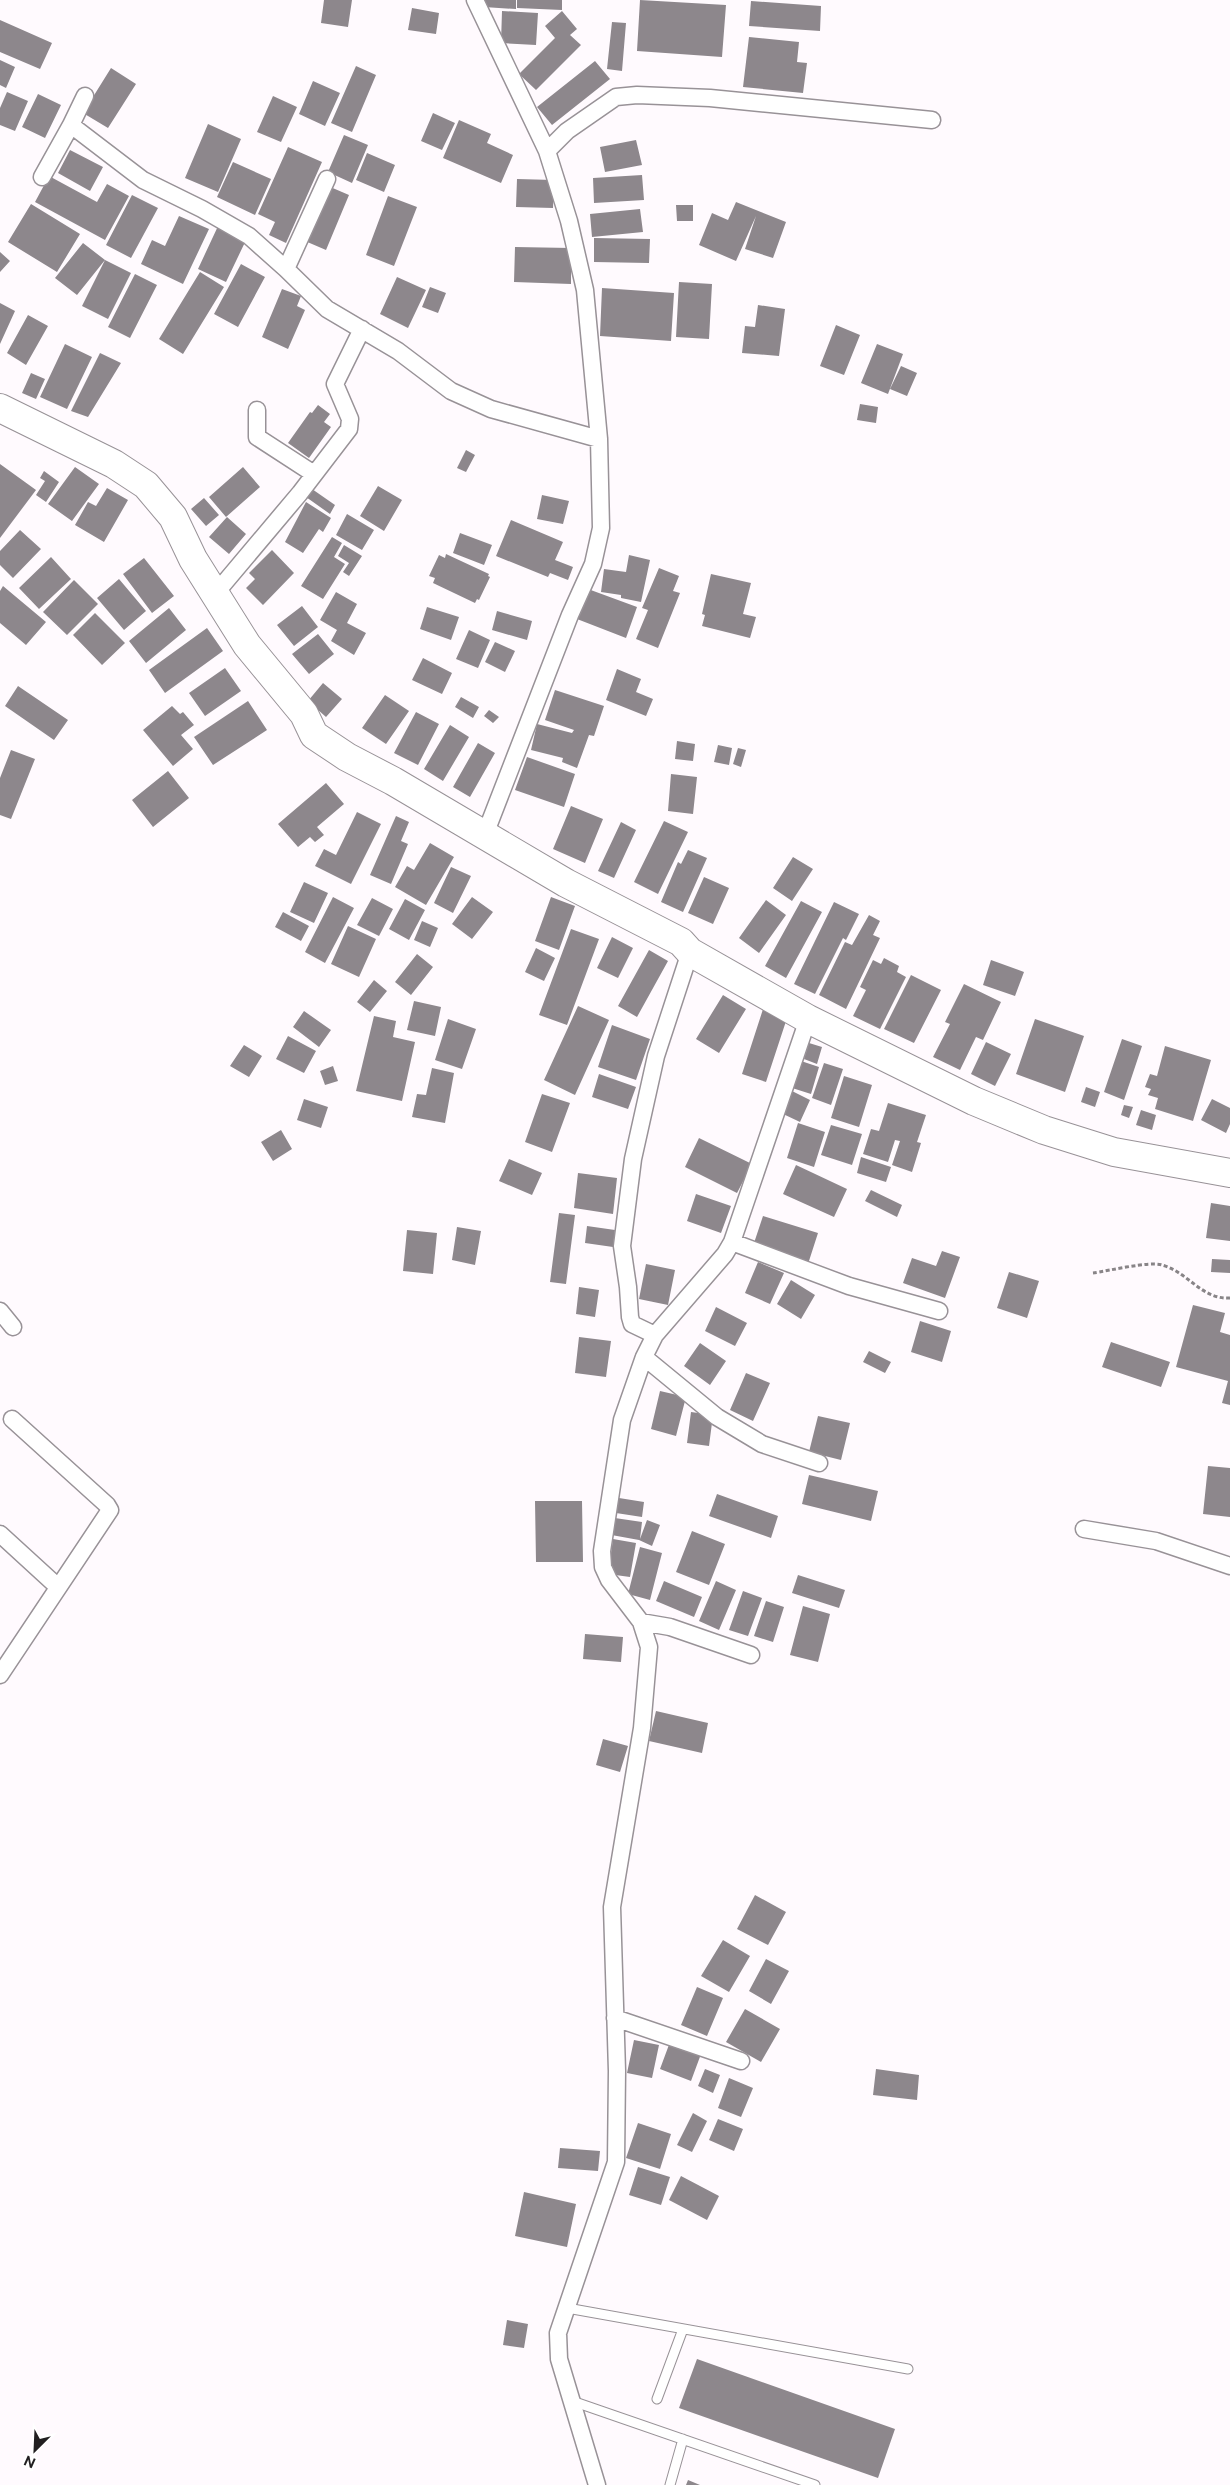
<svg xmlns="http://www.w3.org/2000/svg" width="1230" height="2485" font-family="'Public Sans',sans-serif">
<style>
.building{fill:#8d878c}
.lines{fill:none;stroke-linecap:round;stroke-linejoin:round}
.lane-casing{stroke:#989297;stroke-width:11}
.street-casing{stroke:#989297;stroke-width:19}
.highway-casing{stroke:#989297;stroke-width:30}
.path{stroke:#888487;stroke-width:3;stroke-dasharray:4 2.5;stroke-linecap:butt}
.lane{stroke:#fff;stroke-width:9}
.street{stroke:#fff;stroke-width:16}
.highway{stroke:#fff;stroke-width:28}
</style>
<rect width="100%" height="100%" fill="#fffafe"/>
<path class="building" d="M324,0H352L348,27L321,23Z
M484,0H516V9L484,7Z
M517,0H562V10L517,8Z
M640,0L726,5L722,57L637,51Z
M751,1L821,6L820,31L749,26Z
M412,8L439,13L436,34L408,30Z
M502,11L538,13L536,45L501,43Z
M562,11L577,29L570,35L581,45L536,90L519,74L555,38L545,26Z
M0,20L52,43L40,69L0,52Z
M612,22L626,23L622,71L607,69Z
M749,37L799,42L797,62L807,63L803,93L743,87Z
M0,60L15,67L6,88L0,85Z
M595,61L610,79L552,125L537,107Z
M356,66L376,75L352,132L331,123Z
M111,68L136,84L108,128L83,113Z
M313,81L340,93L325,126L299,114Z
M7,92L28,101L15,131L0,125V108Z
M38,94L61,105L45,138L22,127Z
M273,96L297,107L281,142L257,132Z
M433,113L455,123L442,150L421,141Z
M459,120L491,134L487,143L513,155L501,183L443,158Z
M208,124L241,139L218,192L185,178Z
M344,135L368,145L352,183L328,172Z
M636,140L642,165L605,172L600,147Z
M288,147L322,162L286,243L269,235L275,222L258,214Z
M70,150L103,167L90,191L58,173Z
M367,153L395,165L384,192L356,180Z
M233,162L271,179L255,215L217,197Z
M642,175L644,200L594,203L593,178Z
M49,176L97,202L107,184L129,196L105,240L35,202Z
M517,179L554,180L553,208L516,207Z
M328,186L349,195L326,250L305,241Z
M132,195L158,208L131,258L106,245Z
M388,196L417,207L394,266L366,255Z
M736,202L786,222L773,258L745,249L756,216L736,261L699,245L712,213L728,220Z
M31,204L80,234L57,272L8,242Z
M676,205H693V221H677Z
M640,209L643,232L592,237L590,214Z
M179,216L209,229L183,284L141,264L152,240L165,246Z
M219,224L247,238L226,282L198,269Z
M594,238L650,239L649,263L594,262Z
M83,243L105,260L77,295L55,278Z
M515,247L571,248V284L514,282Z
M0,252L10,261L0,272Z
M105,260L131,273L108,319L82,306Z
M241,264L265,277L238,327L214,314Z
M200,272L224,287L183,354L159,339Z
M135,274L157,285L130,338L108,327Z
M397,277L426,290L408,328L380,314Z
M679,282L712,284L709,339L676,337Z
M430,287L446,293L438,313L422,307Z
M602,288L674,293L671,341L600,336Z
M282,289L301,296L297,306L305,310L288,349L262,337Z
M0,303L15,311L0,344Z
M758,305L785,309L779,356L742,353L745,326L755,327Z
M28,315L48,326L26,365L7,353Z
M836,325L860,335L844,375L820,366Z
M65,344L92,357L67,409L40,397Z
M877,344L903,354L888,394L861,383Z
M100,353L121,363L88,417L71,411Z
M901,366L917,373L907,396L890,389Z
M31,373L45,379L36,399L22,393Z
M860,404L878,407L876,423L857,420Z
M318,405L330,414L324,422L331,427L309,458L288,443L310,412L312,413Z
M466,450L475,455L466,472L457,468Z
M0,464L36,490L0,538Z
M75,467L99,484L72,521L48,504Z
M243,467L260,487L226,517L209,497Z
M44,471L59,482L46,502L36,495L45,481L40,478Z
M378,486L402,500L384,531L360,516Z
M107,488L128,500L104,542L75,525L88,502L96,506Z
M312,489L335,505L330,514L306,497Z
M542,495L569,501L563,524L537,519Z
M204,498L219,515L206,526L191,509Z
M306,502L331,518L323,532L319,529L303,553L285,542Z
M347,514L374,530L362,550L336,535Z
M227,517L246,534L229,554L209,537Z
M511,520L563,542L555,560L573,567L568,580L550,573L548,577L496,556Z
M20,530L41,549L13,578L0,565V551Z
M460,533L492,545L484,565L453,553Z
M332,537L342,543L334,557L345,564L323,599L301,586Z
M344,545L362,556L349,576L343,572L349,563L338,556Z
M272,550L294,573L263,605L246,588L255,579L249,573Z
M446,554L489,574L488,576L490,577L479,600L477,599L475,603L433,583L435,578L429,576L439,555L445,558Z
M629,555L650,560L641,602L621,598V595L601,592L604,569L626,572Z
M51,557L71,579L39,609L19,588Z
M144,558L174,596L152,613L123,574Z
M659,568L679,576L673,591L680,593L658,648L636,639L648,610L642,608Z
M711,574L751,583L743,614L756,617L750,638L702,626L705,615L702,614Z
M119,579L146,611L124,630L97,598Z
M74,580L98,604L67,635L43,612Z
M3,586L46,622L26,645L0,623V591Z
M588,589L637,607L626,638L577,619Z
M336,592L357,604L347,623L366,633L354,655L331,641L337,630L320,620Z
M302,606L318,627L294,646L277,625Z
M427,607L459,617L451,640L420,629Z
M169,608L186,630L146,663L129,641Z
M497,611L532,621L527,640L492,630Z
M95,613L125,643L102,665L73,635Z
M207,628L223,651L165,693L149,670Z
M469,630L490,640L478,668L456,659Z
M318,634L334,654L309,674L292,654Z
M495,642L515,651L505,672L485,662Z
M423,658L452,673L442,694L412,680Z
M225,668L241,691L205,716L189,693Z
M617,669L641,679L636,692L653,699L646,716L606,700Z
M323,683L342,699L326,717L308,701Z
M18,686L68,720L54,740L5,706Z
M555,690L604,706L594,736L589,735L577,768L562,762L563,758L531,750L537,724L572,733L574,730L545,720Z
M385,695L409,711L386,744L362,728Z
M461,697L479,707L473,718L455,707Z
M248,701L267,730L213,765L194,737Z
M172,706L180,714L183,712L194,725L181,735L193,749L173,766L143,730Z
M489,710L499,717L493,723L484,716Z
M416,712L439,724L418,765L394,753Z
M450,725L469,737L443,781L424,769Z
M677,741L695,744L693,761L675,759Z
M478,743L495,753L470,797L453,787Z
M718,745L732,748L729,765L714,762Z
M738,748L746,750L741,767L733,764Z
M11,750L35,759L11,819L0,815V778Z
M527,757L575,774L564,807L515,790Z
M168,771L189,798L153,827L132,800Z
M671,774L697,777L693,814L668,811Z
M326,783L344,804L317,827L324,835L315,842L310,837L298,847L278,824Z
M571,806L603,819L585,863L553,849Z
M357,812L381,824L351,884L315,866L324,849L336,855Z
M396,816L409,822L401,841L408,844L391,884L370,875Z
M664,821L688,832L658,894L634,882Z
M621,822L636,830L614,878L598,871Z
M430,843L454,857L426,905L395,887L407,866L414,870Z
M688,850L707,858L683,912L661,902L678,862L681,864Z
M793,857L813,869L792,901L773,888Z
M451,867L471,876L453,913L434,903Z
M704,877L729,888L713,924L688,913Z
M304,882L328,893L314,923L290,912Z
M333,897L354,908L325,963L305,952Z
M472,897L493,912L472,939L452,924Z
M551,897L575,906L559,950L535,941Z
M372,898L393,909L379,936L357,925Z
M405,899L425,910L409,940L389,929Z
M766,900L786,915L759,953L739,938Z
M801,901L822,912L786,978L765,966Z
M834,902L859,914L846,940L843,938L815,994L794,984Z
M283,912L309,926L301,941L275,927Z
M869,915L880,921L873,935L880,938L846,1009L819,995L845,942L852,945Z
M422,921L438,928L430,947L414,940Z
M348,926L376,939L359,977L331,964Z
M571,929L599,939L567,1025L539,1015Z
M612,937L633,948L618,978L597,968Z
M536,948L555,958L544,981L525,972Z
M649,950L668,961L637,1017L618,1006Z
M417,954L433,967L411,995L395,982Z
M884,958L899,966L897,972L906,977L880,1029L853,1016L866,990L860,987L873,960L881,964Z
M991,960L1024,972L1015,996L983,985Z
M911,975L941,990L914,1043L884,1029Z
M374,980L387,991L370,1012L357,1002Z
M964,984L1001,1002L983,1040L976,1037L960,1070L933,1057L950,1024L945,1022Z
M723,995L746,1009L719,1053L696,1039Z
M414,1001L441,1007L435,1036L407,1030Z
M765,1003L789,1012L766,1082L742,1074Z
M578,1006L609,1020L575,1095L544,1080Z
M304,1011L331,1030L319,1047L293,1027Z
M374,1016L396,1021L393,1037L415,1042L402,1101L356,1091Z
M448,1019L476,1029L462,1069L435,1060Z
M1035,1019L1084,1036L1065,1092L1016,1074Z
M612,1025L650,1039L636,1080L598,1067Z
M288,1036L316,1051L304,1073L276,1059Z
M1122,1039L1142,1046L1124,1100L1104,1092Z
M986,1042L1011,1054L995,1086L971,1074Z
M809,1043L822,1047L817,1064L804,1059Z
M244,1045L262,1056L249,1077L230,1066Z
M1165,1046L1211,1060L1193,1121L1155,1109L1158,1098L1148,1095L1151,1089L1145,1087L1150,1074L1157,1076Z
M798,1060L819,1067L811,1094L789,1087Z
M824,1063L843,1069L831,1105L812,1098Z
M333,1066L338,1081L325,1085L320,1071Z
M432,1068L454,1073L445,1123L412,1117L417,1094L426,1095Z
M599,1074L636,1087L628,1109L592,1097Z
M844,1076L872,1085L859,1127L831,1118Z
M1086,1087L1100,1092L1095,1107L1081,1102Z
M792,1091L810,1100L800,1122L781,1113Z
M542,1094L570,1103L552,1152L525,1142Z
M304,1099L328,1107L321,1128L297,1120Z
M1212,1099L1230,1108V1124L1226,1133L1201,1120Z
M888,1103L926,1115L917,1142L921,1143L912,1172L892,1165L900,1141L895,1140L888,1162L863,1154L871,1129L879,1131Z
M1124,1105L1133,1107L1129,1118L1121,1115Z
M1141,1110L1156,1115L1152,1130L1136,1125Z
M798,1123L825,1132L814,1167L787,1158Z
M831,1125L862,1134L852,1165L821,1155Z
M281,1130L292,1149L273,1161L261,1142Z
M699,1138L752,1164L737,1193L685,1167Z
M861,1157L891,1167L886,1182L857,1173Z
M509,1159L542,1173L532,1195L499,1181Z
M796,1165L847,1189L834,1217L783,1194Z
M578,1173L617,1178L613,1214L574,1208Z
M871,1190L902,1205L897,1217L865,1201Z
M696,1194L731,1206L721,1233L687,1221Z
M1211,1203L1230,1206V1241L1206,1238Z
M559,1213L575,1215L566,1284L550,1282Z
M763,1216L818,1233L808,1264L753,1246Z
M587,1226L615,1230L613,1247L585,1243Z
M457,1227L481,1231L475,1265L452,1260Z
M407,1230L437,1233L433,1274L403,1271Z
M942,1251L960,1257L945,1298L903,1283L912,1258L936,1266Z
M1212,1259L1230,1260V1273L1211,1272Z
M758,1262L784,1273L770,1304L745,1293Z
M646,1264L675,1270L668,1305L639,1299Z
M1009,1272L1039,1281L1027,1318L997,1308Z
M791,1280L815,1295L801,1319L777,1304Z
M579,1287L599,1290L595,1317L576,1314Z
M1193,1305L1225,1313L1220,1332L1230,1335V1405L1222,1403L1228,1381L1176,1367Z
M716,1307L747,1323L735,1346L705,1331Z
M920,1321L951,1331L942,1362L911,1352Z
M579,1337L611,1341L606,1377L575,1373Z
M1111,1342L1170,1362L1161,1387L1102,1367Z
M700,1343L726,1361L710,1385L684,1366Z
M869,1351L891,1362L885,1373L863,1362Z
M746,1373L770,1383L753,1421L730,1410Z
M660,1391L686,1397L676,1436L651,1429Z
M691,1412L713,1415L709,1446L687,1443Z
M818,1416L850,1423L841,1460L809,1452Z
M1208,1466L1230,1468V1517L1203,1514Z
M809,1475L878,1491L871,1521L802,1504Z
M717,1494L778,1516L771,1538L709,1516Z
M619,1498L644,1502L642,1517L616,1513Z
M535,1501H582L583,1562H536Z
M608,1517L642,1522L640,1539L647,1520L660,1525L652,1546L639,1540L606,1534Z
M692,1531L725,1544L709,1585L676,1572Z
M613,1539L636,1543L630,1577L608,1574Z
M640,1547L662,1553L650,1600L628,1594Z
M798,1575L845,1590L839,1608L792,1593Z
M664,1581L702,1597L694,1617L656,1601Z
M716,1581L736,1590L719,1630L699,1621Z
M743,1591L762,1598L748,1636L729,1630Z
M766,1601L784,1607L773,1642L754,1636Z
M803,1606L830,1614L818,1662L790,1655Z
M585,1634L623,1637L621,1662L583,1659Z
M656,1711L708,1723L702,1753L649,1741Z
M603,1739L628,1746L620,1772L596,1765Z
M755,1895L786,1912L768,1945L737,1929Z
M723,1940L750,1956L729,1992L701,1976Z
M766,1959L789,1971L771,2004L749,1991Z
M697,1987L723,1998L707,2036L681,2025Z
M745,2009L780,2029L761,2062L726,2042Z
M634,2040L659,2045L652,2078L627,2073Z
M670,2042L701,2054L691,2081L660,2069Z
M705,2069L720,2075L713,2093L698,2086Z
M876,2069L919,2075L917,2100L873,2095Z
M729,2078L753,2088L741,2117L718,2108Z
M693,2113L707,2121L692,2152L677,2145Z
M718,2119L743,2129L734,2151L709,2140Z
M638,2123L671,2134L660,2169L626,2158Z
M560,2148L600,2151L598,2171L558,2168Z
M638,2167L670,2177L661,2205L629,2195Z
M681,2176L719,2196L707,2220L669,2200Z
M524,2192L576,2204L567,2247L515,2236Z
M507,2320L528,2324L524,2348L503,2345Z
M697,2359L895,2429L878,2478L679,2408Z
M688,2480L700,2485H686Z"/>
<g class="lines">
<defs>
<path id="lane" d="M567,2308L908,2369
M657,2399L683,2329
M572,2401L815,2485
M670,2485L683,2439"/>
<path id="street" d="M475,0L547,151
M71,125L85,96
M42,177L71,125L143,180L202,209L249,236L286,269L327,309L398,351L451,391L491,409L599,439
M286,269L327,179
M257,410V437L314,474
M215,594L300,493L349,429L350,419L335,384L362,329
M484,837L570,615L593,564L601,528L599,439L585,290L569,221L547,151L567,131L616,97L637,95L710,98L932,120
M732,1242L849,1286L939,1311
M0,1311L13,1327
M655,1335L632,1324L630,1317L628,1287L622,1246L633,1159L656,1056L690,952
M644,1357L717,1417L762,1444L819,1463
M1084,1529L1156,1541L1230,1566
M0,1534L58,1587
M641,1622L670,1627L751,1655
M0,1675L110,1510L107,1505L12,1419
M615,2018L741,2061
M597,2485L559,2359L558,2333L616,2162L617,2071L612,1907L642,1728L649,1647L641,1622L609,1580L603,1567L602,1551L622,1420L644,1357L655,1335L725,1254L732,1242L808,1019"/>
<path id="highway" d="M0,408L114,464L146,485L173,517L193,559L247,645L304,714L314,735L347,757L393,781L566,883L681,942L690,952L808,1019L974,1101L1044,1130L1114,1152L1230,1173"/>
</defs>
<use href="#lane" class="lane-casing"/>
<use href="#street" class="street-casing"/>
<use href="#highway" class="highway-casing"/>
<path class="path" d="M1093,1273C1108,1271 1149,1261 1162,1265C1188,1272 1202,1300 1230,1298"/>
<use href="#lane" class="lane"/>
<use href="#street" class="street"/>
<use href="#highway" class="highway"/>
</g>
<g transform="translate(35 2450) rotate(204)" stroke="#ffffff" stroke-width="4" paint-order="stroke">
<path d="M0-4L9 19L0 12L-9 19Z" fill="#211e20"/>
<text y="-8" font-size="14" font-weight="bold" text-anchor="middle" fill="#211e20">N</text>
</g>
</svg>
